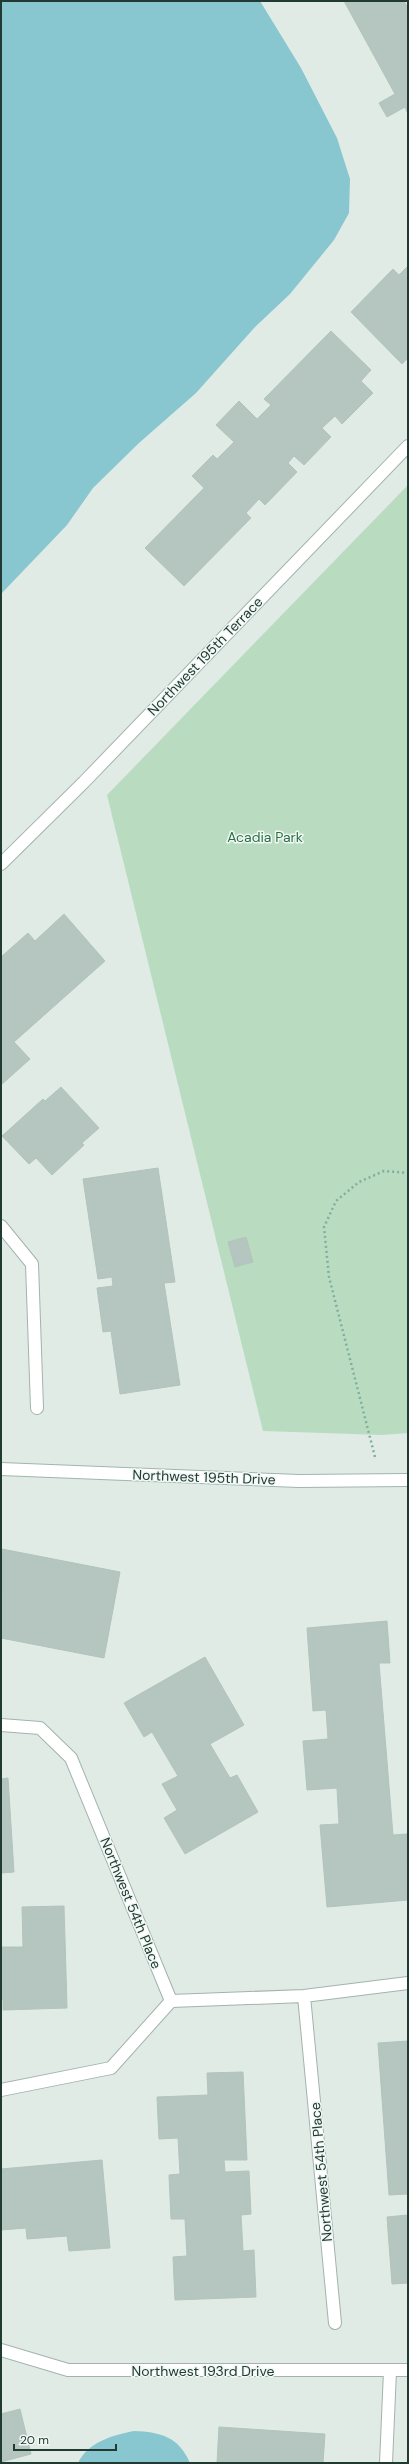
<svg xmlns="http://www.w3.org/2000/svg" width="409" height="2464" font-family="'DM Sans',sans-serif">
<style>
.green{fill:#b9dcc1}
.water{fill:#88c6d0}
.building{fill:#b5c5bf;stroke:#b2c4bc}
.lines{fill:none;stroke-linecap:round;stroke-linejoin:round}
.street-casing{stroke:#a3b3ad;stroke-width:14}
.secondary-casing{stroke:#9fb6ad;stroke-width:14}
.path{stroke:#80ae9f;stroke-width:2.5;stroke-dasharray:2 3;stroke-linecap:butt}
.street{stroke:#fff;stroke-width:12}
.secondary{stroke:#fff;stroke-width:12}
.labels{text-anchor:middle;stroke-width:3;stroke-linejoin:round;paint-order:stroke}
.street-label{font-size:14px;fill:#213b33;stroke:#f0f7f4}
.park-label{font-size:14px;fill:#2c7145;stroke:#f0f7f4}
</style>
<rect width="100%" height="100%" fill="#e0ebe6"/>
<path class="green" d="M408,485V1433L382,1435L263,1431L107,795Z"/>
<path class="water" d="M1,1H260L301,68L337,138L350,179L349,213L334,240L290,294L255,327L196,393L139,443L93,488L67,525L1,594Z
M134,2431C161,2432 179,2437 190,2463H78C88,2442 113,2435 134,2431Z"/>
<path class="building" d="M344,1H404L408,8V114L405,107L387,117L379,103L395,94Z
M408,266V358L402,364L351,312L393,269L399,275Z
M331,331L371,370L361,381L373,393L342,424L335,416L322,428L331,437L304,465L294,456L288,463L297,472L265,505L259,499L246,513L251,518L184,586L145,548L204,488L192,476L213,455L217,459L234,442L216,425L239,401L257,419L271,405L264,399Z
M64,914L105,961L14,1042L30,1059L1,1085V957L28,933L35,941Z
M61,1087L99,1128L82,1143L84,1145L52,1175L36,1158L29,1164L2,1136L43,1099L45,1101Z
M158,1168L175,1282L164,1283L180,1385L120,1394L111,1331L103,1332L97,1288L113,1286L112,1277L98,1279L83,1179Z
M246,1237L253,1262L235,1267L228,1242Z
M2,1549L120,1572L104,1658L1,1638Z
M387,1621L390,1663H379L393,1835L407,1834L408,1900L327,1907L320,1825L339,1824L337,1788L307,1790L303,1741L328,1739L326,1710L313,1711L307,1628Z
M205,1657L244,1725L210,1744L230,1778L237,1775L258,1812L185,1854L164,1818L177,1810L162,1784L178,1776L152,1732L144,1737L124,1703Z
M8,1778L14,1872L1,1873V1779Z
M64,1906L67,2008L3,2010V1999H1V1947H23L22,1907Z
M408,2041V2194L389,2195L378,2043Z
M243,2072L247,2160H224L225,2172L249,2171L251,2214L241,2215L243,2251L254,2250L256,2297L175,2300L173,2257L187,2256L185,2219H171L169,2175L180,2174L178,2138L159,2139L157,2097L208,2095L207,2073Z
M102,2160L110,2248L69,2251L67,2236L27,2239L26,2228L1,2230V2169Z
M408,2215V2283L392,2284L387,2217Z
M20,2409L31,2454L1,2462V2414Z
M219,2427L325,2434L323,2463H217Z"/>
<g class="lines">
<defs>
<path id="street" d="M1,864L84,782L408,446
M1,1226L32,1264L37,1408
M1,1725L40,1728L71,1758L171,2001
M304,1996L335,2323
M171,2001L304,1996L408,1983
M1,2090L111,2068L171,2001
M1,2350L68,2370H408
M386,2463L390,2371"/>
<path id="secondary" d="M1,1469L299,1481L408,1480"/>
</defs>
<use href="#street" class="street-casing"/>
<use href="#secondary" class="secondary-casing"/>
<path class="path" d="M375,1457L329,1277L324,1227L336,1201L359,1182L384,1171L408,1173"/>
<use href="#street" class="street"/>
<use href="#secondary" class="secondary"/>
</g>
<g class="labels">
<g class="street-label">
<text transform="translate(205 656) rotate(-46)" y="5">Northwest 195th Terrace</text>
<text transform="translate(204 1477) rotate(2)" y="5">Northwest 195th Drive</text>
<text transform="translate(131 1903) rotate(68)" y="5">Northwest 54th Place</text>
<text transform="translate(321 2172) rotate(-95)" y="5">Northwest 54th Place</text>
<text x="203" y="2376">Northwest 193rd Drive</text>
</g>
<g class="park-label">
<text x="265" y="842">Acadia Park</text>
</g>
</g>
<rect width="409" height="2464" fill="none" stroke="#213b33" stroke-width="4"/>
<path d="M14 2444v6h102v-6" fill="none" stroke="#213b33" stroke-width="2"/>
<text x="20" y="2444" font-size="12" fill="#213b33" stroke="#f0f7f4" stroke-width="3" paint-order="stroke">20 m</text>
</svg>
